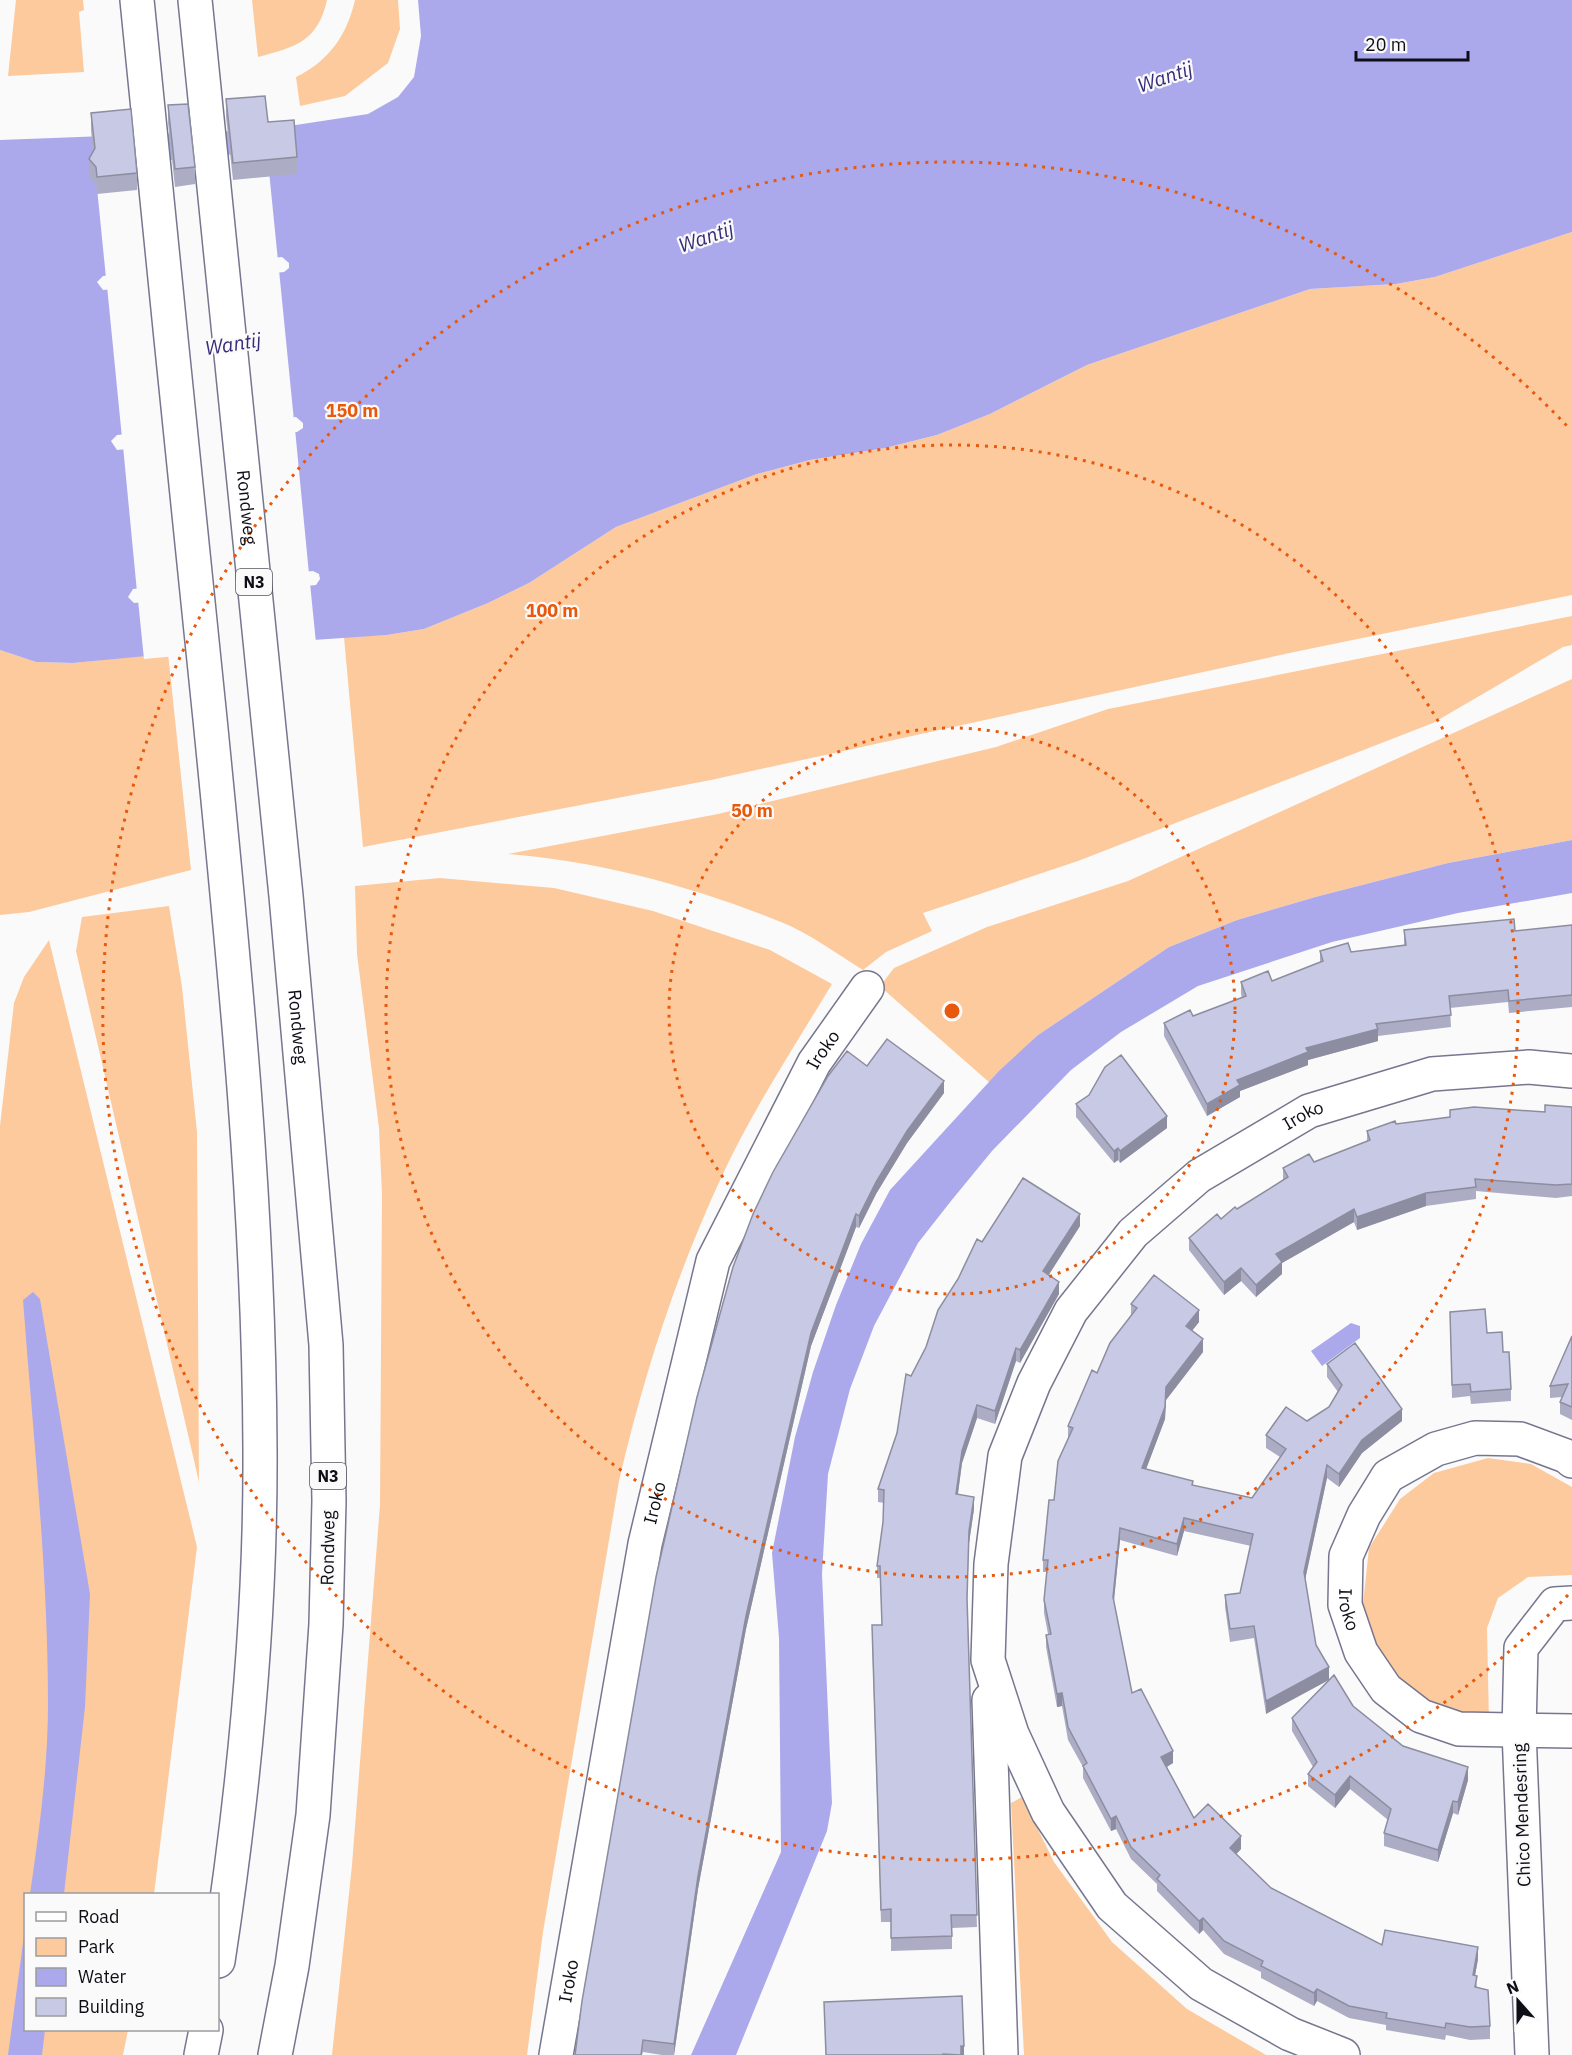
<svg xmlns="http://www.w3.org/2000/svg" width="1572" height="2055" font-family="'IBM Plex Sans',sans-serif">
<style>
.green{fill:#fdca9e}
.water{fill:#aba9ec;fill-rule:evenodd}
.pier{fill:#fafafa}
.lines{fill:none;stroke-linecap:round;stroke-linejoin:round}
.minor-casing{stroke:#76768f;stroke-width:36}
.major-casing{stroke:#76768f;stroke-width:36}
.minor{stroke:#fff;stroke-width:33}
.major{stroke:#fff;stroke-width:33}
.wall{fill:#acadc4}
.shaded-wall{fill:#8c8da0}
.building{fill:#c8c9e4;stroke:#8c8da0;stroke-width:1.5}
.ring{fill:none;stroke:#e8590c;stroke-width:3;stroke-dasharray:3 6}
.labels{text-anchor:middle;stroke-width:4.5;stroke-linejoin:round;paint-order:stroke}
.shield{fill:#fafafa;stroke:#55555b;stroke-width:1.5}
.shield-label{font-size:16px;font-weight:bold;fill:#0e0e17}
.street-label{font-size:18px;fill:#0e0e17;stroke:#fafafa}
.water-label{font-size:20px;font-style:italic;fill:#382c79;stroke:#fafafa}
.centre{fill:#e8590c;stroke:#fafafa;stroke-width:3}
.ring-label{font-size:18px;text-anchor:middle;font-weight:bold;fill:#e8590c;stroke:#fafafa;stroke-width:4.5;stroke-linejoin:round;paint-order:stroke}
</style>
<rect width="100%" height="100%" fill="#fafafa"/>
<path class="green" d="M16,0H83L84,10L79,12L84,72L8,76Z
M252,0H327C318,41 296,47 258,57Z
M355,0H398L400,29L388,63L345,96L300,106L296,77C329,61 347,35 355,0Z
M1572,232V595L1299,651L711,780L363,847L344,637L387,635L424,629L488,603L529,583L616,527L757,474L810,460L885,448L937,435L990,414L1087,365L1310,289L1396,284L1435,277Z
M1572,616V645L1563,647L1433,723L1078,861L923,913L932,931L886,952L863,970C837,954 809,933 781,922C694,887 600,861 508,854L718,814L996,747L1108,709Z
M0,650L36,662L73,663L168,653L191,870L29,912L0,915Z
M1572,679V840L1448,863L1319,896L1237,920L1169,947L1038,1035L990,1083L883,989L884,981L894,968L987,927L1128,881Z
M440,878L554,888L653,911L770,950L832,984C794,1047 752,1111 721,1178C676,1275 643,1377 619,1481L543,1932L527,2055H332L352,1865L380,1505L382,1195L379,1128L357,954L355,886Z
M169,906L182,987L197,1132L199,1482L76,951L82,917Z
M49,940L197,1547L154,1894H26V2030H128L123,2055H0V1126L14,1003L24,977Z
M1488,1458L1531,1464L1572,1487V1575L1528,1577L1498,1598L1487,1628L1489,1722L1424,1701L1381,1660L1363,1604L1369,1548L1400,1499L1434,1473Z
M1022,1797L1054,1862L1112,1942L1187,2009L1266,2055H1024L1011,1803Z"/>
<path class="water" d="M418,0H1572V232L1435,277L1396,284L1310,289L1087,365L990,414L937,435L885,448L810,460L757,474L616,527L529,583L488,603L424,629L387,635L313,640L73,663L36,662L0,650V140L263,130L368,114L398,97L414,77L421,36ZM279,150L276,163L90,178L95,167ZM282,257L289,263V268L284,272L103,290L97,282L103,276ZM296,417L303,423V428L297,432L117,450L111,441L117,435ZM313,571L319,574L320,579L316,585L134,603L128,597L133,589Z
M1572,840V893L1458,913L1332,942L1198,986L1121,1032L1071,1070L992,1151L951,1201L918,1243L874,1326L850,1389L828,1474L822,1574L832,1803L827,1831L736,2055H691L781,1852L779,1638L772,1553L795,1437L813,1372L836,1305L861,1244L890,1190L999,1071L1038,1035L1169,947L1237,920L1319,896L1448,863Z
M33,1292L40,1299L90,1594L85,1707L64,1894H30C39,1832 48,1768 48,1704C48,1569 33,1435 23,1300Z
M1351,1323L1360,1326V1338L1322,1366L1311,1351Z
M25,1928L26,2030H45L42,2055H8Z"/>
<path class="pier" d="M268,161L278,261L106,278L96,178Z
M279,270L294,421L122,438L107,286Z
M295,429L309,574L137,592L123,446Z
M310,583L316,643L144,659L138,600Z"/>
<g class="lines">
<defs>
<g id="minor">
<path id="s1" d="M1572,1461L1566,1456L1520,1439L1475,1438L1436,1449L1388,1476L1364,1515L1346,1556L1345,1605L1361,1652L1386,1689L1421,1716L1459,1729L1572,1731"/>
<path d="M989,1700L1001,2055"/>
<path id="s2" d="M556,2055L645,1544L713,1261L814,1063L867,988"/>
<path id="s3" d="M1343,2055L1290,2034L1201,1984L1112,1906L1048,1812L1012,1734L988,1660L991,1564L1005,1456L1034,1383L1071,1311L1133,1233L1199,1176L1309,1111L1432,1074L1529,1067L1572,1071"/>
<path d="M1532,2055L1519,1731L1521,1648L1555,1604L1572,1603"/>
</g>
<g id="major">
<path d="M137,0C161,240 185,479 210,719C234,961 259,1205 260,1449C261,1620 244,1791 218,1961"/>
<path id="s4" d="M195,0L286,896L326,1345L329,1501L326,1624L313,1815L292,1966L275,2055"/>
<path d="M201,2055L206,2030"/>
</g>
</defs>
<use href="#minor" class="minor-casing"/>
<use href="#major" class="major-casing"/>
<use href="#minor" class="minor"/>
<use href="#major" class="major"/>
</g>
<path class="wall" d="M226,99L268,122L297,157V174L233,180L226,117Z
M168,105L195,167V184L175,187L168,123Z
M91,113L137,173V190L97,194L96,184L89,177V159L93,151L91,130Z
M1572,925V1007L1509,1013L1508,1002L1450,1008L1451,1027L1378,1036V1041L1308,1060V1065L1240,1091V1097L1207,1116L1164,1036V1023L1193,1016L1242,998L1241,994V982L1272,981L1320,962V951L1351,952L1404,945V930L1515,931Z
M867,1066L944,1093L907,1143L876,1194L859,1228L856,1227L811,1346L746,1629L698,1889L674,2055H662L643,2052L642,2055H575Z
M1076,1104L1167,1128L1120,1163L1118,1160L1114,1163L1076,1117Z
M1572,1107V1196L1556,1198L1476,1191V1199L1426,1206L1357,1230L1354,1222L1282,1263V1274L1256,1297L1241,1281L1224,1295L1189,1250V1238L1221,1219L1283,1180V1168L1314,1162L1367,1141V1131L1396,1124L1450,1117V1110L1545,1112Z
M1080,1226L1048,1275L1059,1294L1020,1363L1016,1361L995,1424L977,1418L962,1463L958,1494L974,1509L969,1543L967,1604L977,1927L952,1928V1949L891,1951V1922H881L872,1638L882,1625L880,1578H877V1566L883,1522L884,1503L878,1502V1489L897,1433L911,1376L982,1242Z
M1131,1304L1199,1322L1192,1331L1203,1352L1166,1400L1165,1419L1146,1469L1193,1486L1252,1498L1280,1457L1266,1448V1435L1307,1421L1329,1407L1338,1392L1327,1377V1364L1402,1421L1362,1453L1339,1487L1327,1478L1305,1579L1266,1714L1254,1638L1230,1642L1225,1607V1595L1240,1593L1251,1546L1184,1531L1177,1556L1120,1540L1114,1601L1132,1693L1173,1763L1167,1767L1194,1818L1241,1849L1236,1854L1271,1888L1382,1945L1478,1959L1475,1975L1477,1987L1490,2026V2039L1470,2040L1446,2035L1445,2040L1386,2030V2025L1349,2018L1317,2001L1314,2006L1261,1978V1972L1224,1954L1203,1930L1199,1934L1157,1891V1884L1131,1859L1116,1829L1111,1831L1083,1778V1767L1068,1740L1062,1706L1057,1707L1046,1647V1635L1048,1634L1044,1613V1600L1047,1572H1043V1560L1054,1500L1068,1438V1426L1097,1373L1131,1315Z
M1450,1312L1487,1333L1503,1352L1511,1389V1401L1471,1404L1470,1396L1452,1398Z
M1572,1336V1420L1560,1414V1402L1562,1397L1550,1398V1386Z
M1353,1706L1403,1746L1468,1780L1458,1815L1453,1813L1438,1862L1384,1846V1833L1388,1820L1350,1789L1335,1808L1308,1786V1774L1313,1767L1292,1731V1718Z"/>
<path class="shaded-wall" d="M1378,1029V1041L1308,1060V1065L1240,1091V1097L1207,1116V1104L1237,1080L1306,1048Z
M944,1081V1093L907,1143L876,1194L859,1228V1216L876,1182L907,1131Z
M1167,1116V1128L1120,1163V1151Z
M1118,1148V1160L1114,1163V1151Z
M1426,1193V1206L1357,1230V1217Z
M1354,1209V1222L1282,1263V1274L1256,1297V1285L1276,1254Z
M856,1214V1227L811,1346L746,1629L698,1889L674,2055V2044L698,1876L746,1616L811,1333Z
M1080,1214V1226L1043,1284V1271Z
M1241,1268V1281L1224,1295V1282Z
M1059,1282V1294L1020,1363V1350Z
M1199,1310V1322L1186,1338V1326Z
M1203,1339V1352L1166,1400L1165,1419L1142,1480V1468L1166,1387Z
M1016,1348V1361L995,1424V1411Z
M977,1405V1418L962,1463L956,1507V1494L962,1451Z
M1402,1409V1421L1362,1453L1339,1487V1474L1362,1440Z
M1327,1465V1478L1304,1585V1572Z
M974,1497V1509L969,1543V1531Z
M1184,1518V1531L1177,1556V1544Z
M1120,1528V1540L1113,1609V1597Z
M1329,1667V1680L1266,1714V1701Z
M1062,1693V1706L1057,1707V1694Z
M1173,1751V1763L1161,1770V1757Z
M1468,1767V1780L1458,1815V1802Z
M1350,1776V1789L1335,1808V1795Z
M1453,1801V1813L1438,1862V1850Z
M1116,1816V1829L1111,1831V1819Z
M1241,1836V1849L1230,1861V1848Z
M1203,1918V1930L1199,1934V1921Z
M1478,1947V1959L1473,1987V1975Z
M1317,1989V2001L1314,2006V1993Z
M961,2046H964V2055H961Z"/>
<path class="building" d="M265,96L268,122L294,120L297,157L233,163L226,99Z
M188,104L195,167L175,169L168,105Z
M131,109L137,173L97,177L96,167L89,159L95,148L91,113Z
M1514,919L1515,931L1572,925V995L1509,1001L1508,990L1449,996L1451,1015L1376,1024L1378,1029L1306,1048L1308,1052L1237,1080L1240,1085L1207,1104L1164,1023L1190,1010L1193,1016L1246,996L1241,982L1268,971L1272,981L1323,961L1320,951L1348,943L1351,952L1406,945L1404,930Z
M887,1039L944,1081L907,1131L876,1182L859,1216L856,1214L811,1333L746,1616L698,1876L674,2044L643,2040L641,2055H575L582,2001L656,1577L697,1397L733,1267L753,1214L773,1172L828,1076L847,1051L867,1066Z
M1121,1055L1167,1116L1120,1151L1118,1148L1114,1151L1076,1104L1089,1095L1105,1067Z
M1545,1105L1572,1107V1184L1556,1185L1475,1179L1476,1187L1426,1193L1357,1217L1354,1209L1276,1254L1282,1262L1256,1285L1241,1268L1224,1282L1189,1238L1217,1214L1221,1219L1235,1207L1237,1209L1288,1177L1283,1168L1309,1154L1314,1162L1370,1140L1367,1131L1395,1121L1396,1124L1450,1117V1110L1474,1107L1545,1112Z
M1023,1178L1080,1214L1043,1271L1059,1282L1020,1350L1016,1348L995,1411L977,1405L962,1451L956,1494L974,1497L969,1531L967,1598L977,1915H951L952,1936L891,1938V1909L881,1910L872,1625H882L880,1566H877L883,1522L884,1490L878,1489L897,1433L906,1374L911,1376L926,1347L938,1310L958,1279L977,1239L982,1242Z
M1154,1275L1199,1310L1186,1326L1203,1339L1166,1387L1165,1407L1142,1468L1193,1481L1192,1485L1252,1498L1286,1449L1266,1435L1286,1407L1307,1421L1329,1407L1342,1385L1327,1364L1355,1343L1402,1409L1362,1440L1339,1474L1327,1465L1304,1572L1316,1645L1329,1667L1266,1701L1254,1626L1230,1629L1225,1595L1240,1593L1253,1534L1184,1518L1177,1544L1120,1528L1113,1597L1132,1693L1141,1689L1173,1751L1161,1757L1194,1818L1208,1804L1241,1836L1230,1848L1271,1888L1382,1945L1385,1930L1478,1947L1473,1975L1477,1976L1475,1987L1488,1990L1490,2026L1470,2027L1446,2023L1445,2028L1386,2018L1387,2013L1349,2006L1317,1989L1314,1993L1261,1966L1263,1961L1224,1941L1203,1918L1199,1921L1157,1879L1160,1875L1131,1847L1116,1816L1111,1819L1083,1766L1087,1763L1068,1727L1062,1693L1057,1694L1046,1635L1051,1634L1044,1600L1048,1560H1043L1049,1500H1054L1058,1461L1073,1428L1068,1426L1092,1370L1097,1373L1110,1343L1137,1308L1131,1304Z
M1485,1309L1487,1333L1502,1332L1503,1352H1509L1511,1389L1471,1392L1470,1384L1452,1385L1450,1312Z
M1572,1336V1407L1560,1402L1568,1384L1550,1386Z
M1334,1675L1353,1706L1403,1746L1468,1767L1458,1802L1453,1801L1438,1850L1384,1833L1391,1809L1350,1776L1335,1795L1308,1774L1317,1762L1292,1718Z
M962,1996L964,2046H961V2055L943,2054V2055H826L824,2002Z"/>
<g class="ring">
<circle cx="952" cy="1011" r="283"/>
<circle cx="952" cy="1011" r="566"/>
<path d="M1568 1595A849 849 0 1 1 1568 427"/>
</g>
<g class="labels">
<g class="shield">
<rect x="236" y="569" width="36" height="26" rx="4.5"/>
<rect x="310" y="1463" width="36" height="26" rx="4.5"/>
</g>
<g class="shield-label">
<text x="254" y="588">N3</text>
<text x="328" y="1482">N3</text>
</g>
<g class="street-label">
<text dy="6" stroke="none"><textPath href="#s4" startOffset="510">Rondweg</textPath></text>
<text dy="6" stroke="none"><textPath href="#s4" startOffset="1032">Rondweg</textPath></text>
<text dy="6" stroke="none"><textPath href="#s2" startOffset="1048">Iroko</textPath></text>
<text dy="6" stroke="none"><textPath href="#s3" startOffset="1227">Iroko</textPath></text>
<text dy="6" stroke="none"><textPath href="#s2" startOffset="561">Iroko</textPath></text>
<text transform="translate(328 1548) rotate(-89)" y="6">Rondweg</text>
<text dy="6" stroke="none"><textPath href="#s1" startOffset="342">Iroko</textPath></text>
<text transform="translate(1522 1815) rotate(-92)" y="6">Chico Mendesring</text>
<text dy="6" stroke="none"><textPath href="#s2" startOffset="75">Iroko</textPath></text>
</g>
<g class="water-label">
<text transform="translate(1165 77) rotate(-19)" y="7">Wantij</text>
<text transform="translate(706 237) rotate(-19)" y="7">Wantij</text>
<text transform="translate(233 344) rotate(-9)" y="7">Wantij</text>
</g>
</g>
<circle cx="952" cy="1011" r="9" class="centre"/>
<g class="ring-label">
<text x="352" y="417">150 m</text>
<text x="552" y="617">100 m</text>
<text x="752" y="817">50 m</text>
</g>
<rect x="24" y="1893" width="195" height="138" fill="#fafafa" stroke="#9c9c9f" stroke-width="1.5"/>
<rect x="36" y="1912" width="30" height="9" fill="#ffffff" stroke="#9c9c9f" stroke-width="1.5"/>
<text x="78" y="1923" font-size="18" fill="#0e0e17">Road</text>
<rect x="36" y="1938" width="30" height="18" fill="#fdca9e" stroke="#9c9c9f" stroke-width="1.5"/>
<text x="78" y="1953" font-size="18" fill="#0e0e17">Park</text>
<rect x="36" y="1968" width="30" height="18" fill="#aba9ec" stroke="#9c9c9f" stroke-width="1.5"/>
<text x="78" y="1983" font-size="18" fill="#0e0e17">Water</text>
<rect x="36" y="1998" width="30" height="18" fill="#c8c9e4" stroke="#9c9c9f" stroke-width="1.5"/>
<text x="78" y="2013" font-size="18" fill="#0e0e17">Building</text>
<g transform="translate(1518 2001) rotate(339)" stroke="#fafafa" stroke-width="4.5" paint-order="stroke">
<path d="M0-4.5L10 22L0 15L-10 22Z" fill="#0e0e17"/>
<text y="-9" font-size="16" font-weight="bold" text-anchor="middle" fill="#0e0e17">N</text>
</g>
<path d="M1356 51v9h112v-9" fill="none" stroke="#0e0e17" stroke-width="3"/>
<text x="1365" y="51" font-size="18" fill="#0e0e17" stroke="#fafafa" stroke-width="4.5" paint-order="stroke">20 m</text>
</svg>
